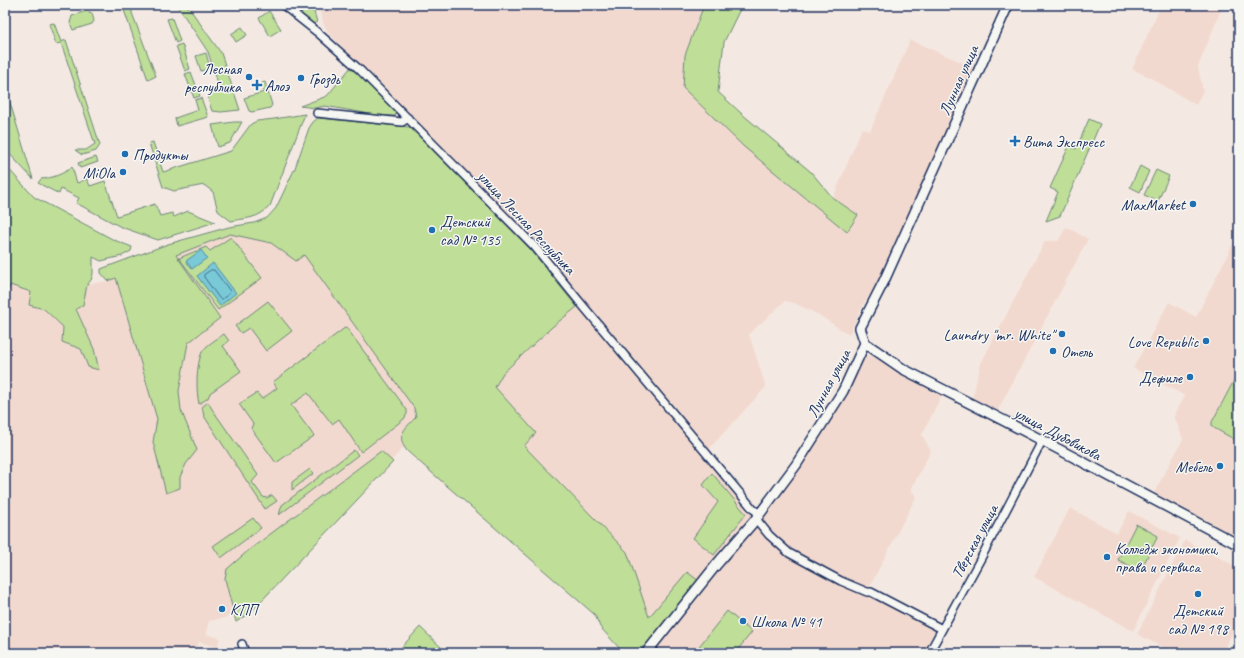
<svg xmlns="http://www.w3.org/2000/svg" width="1244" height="658" font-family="Caveat,sans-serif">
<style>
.built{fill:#f2d9cf}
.green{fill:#bfde97;stroke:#6d867a}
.water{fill:#7ac9d7;stroke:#548ba7}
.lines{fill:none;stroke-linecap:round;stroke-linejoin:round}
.shore{stroke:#416d8e;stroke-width:1}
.street-casing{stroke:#1b2f5e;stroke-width:10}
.secondary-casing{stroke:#1b2f5e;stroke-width:12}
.street{stroke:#f6f6f2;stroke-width:7}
.secondary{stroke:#f6f6f2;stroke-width:9}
.poi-dot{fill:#1f6fb2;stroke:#f6f6f2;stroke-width:1.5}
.labels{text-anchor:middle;stroke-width:3;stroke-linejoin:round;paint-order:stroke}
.poi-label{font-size:16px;fill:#1b2f5e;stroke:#f6f6f2;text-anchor:start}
.street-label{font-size:16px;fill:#1b2f5e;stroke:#f6f6f2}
</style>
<rect width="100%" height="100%" fill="#f4e9e2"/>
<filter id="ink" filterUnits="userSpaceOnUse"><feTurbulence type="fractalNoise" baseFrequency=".025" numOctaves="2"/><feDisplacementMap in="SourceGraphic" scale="8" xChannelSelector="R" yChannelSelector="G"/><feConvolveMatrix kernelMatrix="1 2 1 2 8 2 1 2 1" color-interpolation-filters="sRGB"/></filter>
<g filter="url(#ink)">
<path class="built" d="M318,5H704L685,55L683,88L847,232L858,215L833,198L862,128L870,131L910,40L975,68L877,286L864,303L849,335L819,315L794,303L785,301L749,334L766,387L709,449L583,300L539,244L329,34L324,25Z
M1161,5H1223L1198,67L1203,91L1196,105L1149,77L1132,69Z
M1066,227L1088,239L997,412L972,399L981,363L1045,241H1058Z
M1239,232V371L1212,422V426L1214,428L1239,442V538L1154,493L1183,439L1174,416L1185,396L1133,368L1169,302L1196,317Z
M230,233L297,248L305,252L433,404L405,446L251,610L224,618L209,621L206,634L220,638L217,647L199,642L195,653H5V303L10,285L31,292L29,305L44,309L63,327L62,342L81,349L88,367L94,349L76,309L83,305L87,284L108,281L116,278Z
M577,307L753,516L752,519L653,636L464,409L552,327Z
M871,355L943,393L922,435L931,451L911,489L916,497L869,588L938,626L923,653H653L763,517L800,467L847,393L863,359L866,356Z
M1070,508L1117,533L1129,511L1180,538L1133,631L1034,577Z
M1185,540L1239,568V620L1222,653H1173L1137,634Z"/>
<path class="green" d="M127,5H132V13L156,76L148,80L124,10Z
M177,5H187L221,53L240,110L221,112L212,111L208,99L211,90L219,87L208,52Z
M289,5H312L317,22L313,24Z
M704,5H742L724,42L718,92L742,114L811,172L833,198L858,215L847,232L744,147L683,88L685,55Z
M86,11L92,13L94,21L92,24L73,30L70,23L72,16Z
M269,11L281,29L270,36L259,18Z
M172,18L180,41L176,43L167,19Z
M54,23L61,42L66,40L100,145L96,151L82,155L75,150H86L95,144L61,43L56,44L49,24Z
M242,27L247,35L236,42L231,34Z
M182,44L190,69L185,71L176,46Z
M206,53L210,68L201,71L196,56Z
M351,67L391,105L396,113L395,116L376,115L325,106L315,108L300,106L327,96Z
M191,72L200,96L194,98L185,74Z
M265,82L272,105L270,108L252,112L249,111L244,98L264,92L262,83Z
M5,86L33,179L5,149Z
M201,98L208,117L177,126L175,118L198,110L195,100Z
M305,114L270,206C258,219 247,218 231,221L218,211L213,192L204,185L174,191L163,187L149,143L153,142L163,172L231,151L251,124L257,121L274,119Z
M318,118L409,127L415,130L531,250L577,307L552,327L503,373L495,387L536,433L524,446L627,552L649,617L687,572L699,581L639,653H626L621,650L600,627L595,615L407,451C395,435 405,429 416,417L414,408L304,255L296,261L271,243L230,234L176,255L220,318L188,343L179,391L181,410L197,450L186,464L180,477V488L166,493L153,442L157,419L116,278L108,281L101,273V269L168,244L229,227L254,223L267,218L276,208L295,168L309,128L313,122Z
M1089,119L1100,124L1060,216L1046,221L1058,192L1050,188L1069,146L1076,149Z
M234,122H242L230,143L218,147L212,125Z
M96,157L98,162L80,168L78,163Z
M5,165L34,197L114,240L132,247L131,251L122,256L101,261L93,257V274L91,280L87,285L83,305L76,309L94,349L99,370L88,367L81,349L62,342L63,327L44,309L29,305L31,292L10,285L5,303Z
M1140,166L1149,171L1140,192L1130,187Z
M72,167L77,183L87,179L90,186L105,181L117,216L155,204L160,216L172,213L174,217L188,211L215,222L158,240L121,227L76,203L79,198L61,189L59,194L38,183L41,179C53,178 63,174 72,167Z
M1156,170L1169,176L1158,201L1144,195Z
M231,237L262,278L218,310L179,258L206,247L210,251Z
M268,301L292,331L266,351L249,328L241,333L235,326Z
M346,327L407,410V414L404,419L361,452L339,419L332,424L308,393L291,405L314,436L276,463L251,428L253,424L239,404L257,393L262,399L277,388L273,382Z
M224,334L229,341L223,346L241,371L210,393L208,398L199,404C196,391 196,365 202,352C205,346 218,338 224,334Z
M1239,371V442L1214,428L1212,426V422Z
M208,402L212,409L258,475L252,482L263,497L267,498L272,495L277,501L265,509L204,416L202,407Z
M354,450L358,455L279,515L282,505Z
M381,451L393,462L249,614L236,622L225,579L227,569L249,550Z
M310,469L314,473L292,490V482Z
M712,473L746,514L714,555L693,538L718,502L703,485Z
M253,518L261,528L221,558L213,546Z
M1136,524L1158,536L1140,571L1118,560Z
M727,611L752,632L735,653H703L697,649Z
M420,627L447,653H400L398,651Z"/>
<path class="water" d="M201,250L207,258L192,269L186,261Z
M213,263L236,293L220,306L197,276Z"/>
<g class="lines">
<path class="shore" d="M211,270H214L230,291L229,294L222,299L219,298L204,277V275Z"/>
<defs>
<path id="street" d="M283,5L317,32L360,70L535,247L579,301L753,509L760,514
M317,113L402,122L408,118
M756,519L769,535L789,553L841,581L867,592H871L942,629
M242,644L245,653
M929,653L981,558L1042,441"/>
<path id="secondary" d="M865,343L903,369L1030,434L1239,545
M646,653L717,564L756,519L796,465L843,391L865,343L860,328L884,281L1008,5"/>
</defs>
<use href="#street" class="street-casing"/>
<use href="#secondary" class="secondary-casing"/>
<use href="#street" class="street"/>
<use href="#secondary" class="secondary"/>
</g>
</g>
<g class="poi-dot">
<circle cx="249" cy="77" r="4"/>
<circle cx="301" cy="78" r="4"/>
<path d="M255 79h4v4h4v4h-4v4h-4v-4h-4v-4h4z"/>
<path d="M1013 135h4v4h4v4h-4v4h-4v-4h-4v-4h4z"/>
<circle cx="125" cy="154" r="4"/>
<circle cx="123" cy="172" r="4"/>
<circle cx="1193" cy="204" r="4"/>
<circle cx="432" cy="230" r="4"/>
<circle cx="1062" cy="334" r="4"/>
<circle cx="1206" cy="341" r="4"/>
<circle cx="1053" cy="351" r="4"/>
<circle cx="1190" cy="377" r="4"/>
<circle cx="1220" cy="466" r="4"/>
<circle cx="1107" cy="557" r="4"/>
<circle cx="1198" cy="594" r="4"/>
<circle cx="222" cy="609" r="4"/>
<circle cx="743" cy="621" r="4"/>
</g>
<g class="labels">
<g class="poi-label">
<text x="241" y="74" text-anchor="end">Лесная<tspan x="241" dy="18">республика</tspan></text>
<text x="309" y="84">Гроздь</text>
<text x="265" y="91">Алоэ</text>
<text x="1023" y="147">Вита Экспресс</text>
<text x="133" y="160">Продукты</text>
<text x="115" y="178" text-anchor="end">MiOla</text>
<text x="1185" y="210" text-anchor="end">MaxMarket</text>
<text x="440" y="227">Детский<tspan x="440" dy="18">сад № 135</tspan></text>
<text x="1054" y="340" text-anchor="end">Laundry "mr. White"</text>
<text x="1198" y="347" text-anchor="end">Love Republic</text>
<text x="1061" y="357">Отель</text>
<text x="1182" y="383" text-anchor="end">Дефиле</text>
<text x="1212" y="472" text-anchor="end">Мебель</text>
<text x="1115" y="554">Колледж экономики,<tspan x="1115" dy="18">права и сервиса</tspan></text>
<text x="230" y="615">КПП</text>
<text x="1198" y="616" text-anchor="middle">Детский<tspan x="1198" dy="18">сад № 198</tspan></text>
<text x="751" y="627">Школа № 41</text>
</g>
<g class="street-label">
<text transform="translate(958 80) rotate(-66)" y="6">Лунная улица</text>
<text transform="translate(527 222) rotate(47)" y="6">улица Лесная Республика</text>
<text transform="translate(828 383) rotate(-62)" y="6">Лунная улица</text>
<text transform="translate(1058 433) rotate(28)" y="6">улица Дубовикова</text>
<text transform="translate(974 541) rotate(-62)" y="6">Тверская улица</text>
</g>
</g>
<rect width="1244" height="658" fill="none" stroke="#f6f6f2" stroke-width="20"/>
<rect x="10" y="10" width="1224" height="638" fill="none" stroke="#1b2f5e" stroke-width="1.5" filter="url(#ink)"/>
</svg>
